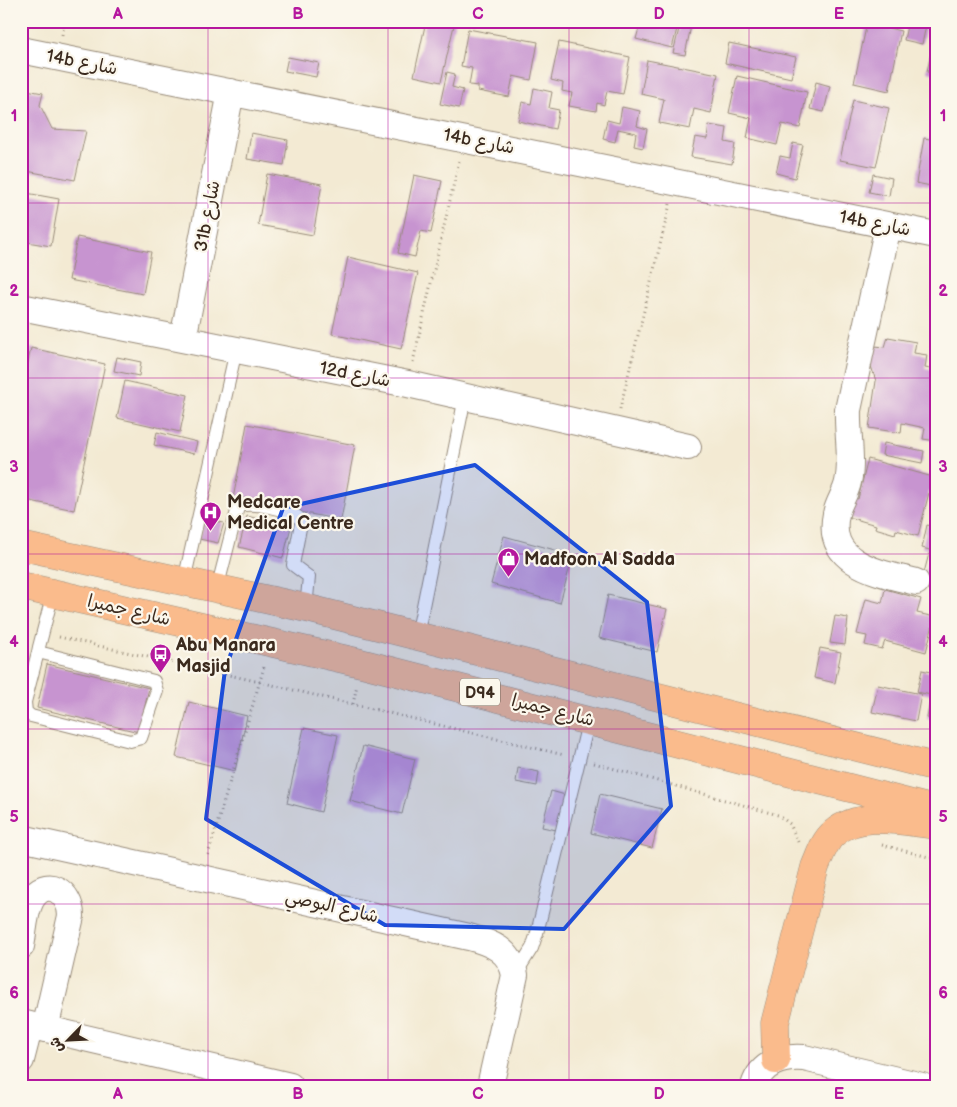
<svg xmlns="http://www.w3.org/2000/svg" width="957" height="1107" font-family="'Balsamiq Sans','Playpen Sans Arabic',sans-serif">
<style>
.building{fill:#c794d0}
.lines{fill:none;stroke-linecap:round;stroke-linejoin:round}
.service-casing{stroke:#978a78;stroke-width:14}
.minor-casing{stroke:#978a78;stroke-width:28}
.primary-casing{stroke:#978a78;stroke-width:29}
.path{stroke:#978a78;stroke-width:3;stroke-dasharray:1 4;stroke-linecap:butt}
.service{stroke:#fff;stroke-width:12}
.minor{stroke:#fff;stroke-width:26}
.primary{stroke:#fabb8c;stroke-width:28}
.marked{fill:#1d4ed8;fill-opacity:0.2;stroke:#1d4ed8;stroke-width:4;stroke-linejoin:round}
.grid{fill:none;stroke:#b5179e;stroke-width:1;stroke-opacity:0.55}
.labels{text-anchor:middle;stroke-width:4.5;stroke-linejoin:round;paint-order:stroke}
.shield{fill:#fbf7ec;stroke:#75685c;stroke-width:1}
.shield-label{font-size:16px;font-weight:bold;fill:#3b2a1e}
.street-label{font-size:18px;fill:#3b2a1e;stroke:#fbf7ec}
.poi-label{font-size:18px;font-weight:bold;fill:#3b2a1e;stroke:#fbf7ec;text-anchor:start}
.neatline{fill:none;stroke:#b5179e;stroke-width:2}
.grid-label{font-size:16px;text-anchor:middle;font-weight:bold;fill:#b5179e}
</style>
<rect width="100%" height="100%" fill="#fbf7ec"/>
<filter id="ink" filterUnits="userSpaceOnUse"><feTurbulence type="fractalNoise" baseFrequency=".02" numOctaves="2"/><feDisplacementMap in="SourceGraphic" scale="10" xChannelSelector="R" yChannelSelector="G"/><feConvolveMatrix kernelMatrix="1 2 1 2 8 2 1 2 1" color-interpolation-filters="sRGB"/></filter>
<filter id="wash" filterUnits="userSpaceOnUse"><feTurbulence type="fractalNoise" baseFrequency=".0096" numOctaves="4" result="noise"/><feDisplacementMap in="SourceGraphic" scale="20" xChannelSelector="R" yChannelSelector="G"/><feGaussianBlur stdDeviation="1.12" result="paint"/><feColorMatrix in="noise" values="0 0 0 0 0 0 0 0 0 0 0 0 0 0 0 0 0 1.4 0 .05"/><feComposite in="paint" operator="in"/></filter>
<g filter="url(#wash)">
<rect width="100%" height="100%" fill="#f3ead3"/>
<g id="blocks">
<path class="building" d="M426,21H455L441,82L414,76Z
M641,21H679L672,48L636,39Z
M681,21H692L685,55L673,53Z
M908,21H927L922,44L904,40Z
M867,23L901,31L889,91L854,83Z
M468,29L538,42L531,80L513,76L509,97L478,91V86L469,85L472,68L461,66Z
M935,33H936V74L927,72Z
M559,42L630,57L623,94L607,91L604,105L597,103L596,111L569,106L572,93L562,91L563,83L551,80Z
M729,43L796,57L791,78L725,63Z
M288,57L319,63L316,77L285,71Z
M647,60L718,74L711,113L694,109L690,129L659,123L664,99L641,94Z
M447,72L455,74L452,87L463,90L459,108L440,104Z
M737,76L807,92L800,128L782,124L777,145L747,138L751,118L729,113Z
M816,82L830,86L824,112L810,109Z
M534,88L552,92L549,108L559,110L555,129L518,121L522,102L531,104Z
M21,89L43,93L40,105L52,129L86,131L75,180L21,170Z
M853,100L889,108L876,167L840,160Z
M622,107L640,111L637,126L647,129L643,148L634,146L636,133L618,129L615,142L603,139L607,120L619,123Z
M709,125L727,128L725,142L735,144L732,164L691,157L695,137L707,139Z
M251,133L288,140L284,165L247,159Z
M924,138L936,140V187L916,183Z
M793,143L803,145L795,178L776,173L780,156L790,158Z
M267,174L322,184L313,235L258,225Z
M873,174L892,178L889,196L869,192Z
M414,175L442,181L431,233L421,231L415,257L398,253Z
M21,192L59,199L51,246L21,241Z
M77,237L151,252L143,294L69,280Z
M348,257L418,273L401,349L332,334Z
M888,337L916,342L914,353L927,355L925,368L936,370V441L923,439L925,428L902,423L901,433L869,428L876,381L870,363L874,346L885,347Z
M31,348L105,364L74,510L21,499V394Z
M117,357L141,362L139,376L114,371Z
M125,381L188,395L180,432L117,418Z
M247,424L355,445L341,520L233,499Z
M157,432L197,442L194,454L154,445Z
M884,443L924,451L922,463L882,455Z
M868,459L933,477L918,536L896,530L895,534L875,528L876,525L848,517L853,497L858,499Z
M247,516L291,527L283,558L239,547Z
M205,519L224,523L218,543L199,539Z
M927,525L936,527V587L921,584L930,550L922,548Z
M504,536L573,555L560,603L491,584Z
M885,589L921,599L917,613L935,617L926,652L885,641L882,649L865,645L867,636L857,634L866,599L882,603Z
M608,595L667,609L657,652L599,638Z
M835,616L848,618L845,645L830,643Z
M820,648L841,652L835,683L814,678Z
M47,664L149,688L139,732L37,708Z
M922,670L936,673V720L927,718L931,695L917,692Z
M878,685L921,694L916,721L872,712Z
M189,702L247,716L235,771L176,757Z
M304,728L338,735L321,812L287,803Z
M363,746L415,759L402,814L350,801Z
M518,768L539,772L537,786L516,782Z
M551,791L569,796L561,831L542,827Z
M600,794L662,809L652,848L591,833Z"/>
</g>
</g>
<g filter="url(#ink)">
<use href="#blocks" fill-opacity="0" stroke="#978a78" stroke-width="1"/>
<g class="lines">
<defs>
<path id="service" d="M184,581L236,350
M217,589L238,507C247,500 293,510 300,519L301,523L293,565L309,577L306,608
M417,636L465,397
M38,652L154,681L157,691L141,738L130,741L31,716L26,712L25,702L38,652L39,647L53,593
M515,975L532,948L537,933L589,719"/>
<path id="minor" d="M21,50L936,235
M888,226L848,410C847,432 853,462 848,482C846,493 838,503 836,514C825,565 881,573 916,582
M21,307L408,384L688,447
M183,339L231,92
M21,838L469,937C492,943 510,950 515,975L490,1086
M21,946C24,932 24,913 31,900C46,875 71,892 71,916L45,1029
M21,1023L290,1086
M21,1060L30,1025
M754,1086C761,1063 783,1056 804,1058L922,1086"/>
<path id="primary" d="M21,546L306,608L936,767
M21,586L361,663L936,810
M776,1060L775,1023L815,867C820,856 824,841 834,833C861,810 904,822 936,825"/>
</defs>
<use href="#service" class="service-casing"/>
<use href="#minor" class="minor-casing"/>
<use href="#primary" class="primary-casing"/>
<path class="path" d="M62,35L65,21
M413,362L459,161
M620,409L670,204
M59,637L260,682L564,755
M353,704L357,685
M594,763L778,815L790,824L798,842
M882,845L936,859
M208,855L265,664"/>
<use href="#service" class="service"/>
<use href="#minor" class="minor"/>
<use href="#primary" class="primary"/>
</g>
</g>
<path class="marked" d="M475,465L647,602L671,806L564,929L385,925L206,819L225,670L283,508Z"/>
<path class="grid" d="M208,21V1086M388,21V1086M569,21V1086M749,21V1086M21,203H936M21,378H936M21,554H936M21,729H936M21,904H936"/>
<defs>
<symbol id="hospital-pin" viewBox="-11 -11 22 30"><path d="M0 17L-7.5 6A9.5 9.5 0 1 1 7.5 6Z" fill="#b5179e" stroke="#fbf7ec"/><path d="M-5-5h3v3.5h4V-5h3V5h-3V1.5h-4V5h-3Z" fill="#fff"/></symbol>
<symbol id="shop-pin" viewBox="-11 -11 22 30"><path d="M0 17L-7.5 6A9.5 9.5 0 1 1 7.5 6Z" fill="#b5179e" stroke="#fbf7ec"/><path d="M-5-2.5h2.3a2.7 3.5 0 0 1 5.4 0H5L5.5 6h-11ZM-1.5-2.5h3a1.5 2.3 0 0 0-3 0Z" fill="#fff"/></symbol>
<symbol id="bus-pin" viewBox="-11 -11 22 30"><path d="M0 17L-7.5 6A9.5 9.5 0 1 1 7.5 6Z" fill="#b5179e" stroke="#fbf7ec"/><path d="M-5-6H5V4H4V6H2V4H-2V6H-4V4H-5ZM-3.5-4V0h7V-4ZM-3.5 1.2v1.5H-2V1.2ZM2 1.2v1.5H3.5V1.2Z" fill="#fff"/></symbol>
</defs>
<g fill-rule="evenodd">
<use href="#hospital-pin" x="198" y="500" width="25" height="34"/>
<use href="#shop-pin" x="496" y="546" width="25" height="34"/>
<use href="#bus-pin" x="148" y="642" width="25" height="34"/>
</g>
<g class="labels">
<rect class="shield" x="460" y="678.5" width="40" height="27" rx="4"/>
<g class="shield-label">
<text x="480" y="698">D94</text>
</g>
<g class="street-label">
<text transform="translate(82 62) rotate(11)" y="6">14b شارع</text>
<text transform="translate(479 141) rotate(11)" y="6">14b شارع</text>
<text transform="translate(207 216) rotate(-79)" y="6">31b شارع</text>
<text transform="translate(875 223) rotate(11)" y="6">14b شارع</text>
<text transform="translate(355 374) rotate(11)" y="6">12d شارع</text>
<text transform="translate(129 610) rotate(13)" y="6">شارع جميرا</text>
<text transform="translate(553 710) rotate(14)" y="6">شارع جميرا</text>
<text transform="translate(332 906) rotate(13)" y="6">شارع البوصي</text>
</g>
<g class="poi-label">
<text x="227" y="508">Medcare<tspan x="227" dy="21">Medical Centre</tspan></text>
<text x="524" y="565">Madfoon Al Sadda</text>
<text x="176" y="651">Abu Manara<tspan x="176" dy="21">Masjid</tspan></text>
</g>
</g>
<rect width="957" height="1107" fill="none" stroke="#fbf7ec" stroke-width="55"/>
<g transform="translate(68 1040) rotate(246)" stroke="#fbf7ec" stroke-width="4" paint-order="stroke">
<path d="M0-4L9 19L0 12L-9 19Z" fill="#3b2a1e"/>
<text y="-8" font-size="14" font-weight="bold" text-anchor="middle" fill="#3b2a1e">ش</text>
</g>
<rect x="28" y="28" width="902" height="1052" class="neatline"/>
<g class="grid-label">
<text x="118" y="19">A</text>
<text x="298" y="19">B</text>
<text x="478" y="19">C</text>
<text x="659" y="19">D</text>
<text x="839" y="19">E</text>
<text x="14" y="121">1</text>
<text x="943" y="121">1</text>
<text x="14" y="296">2</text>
<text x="943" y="296">2</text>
<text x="14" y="472">3</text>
<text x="943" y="472">3</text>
<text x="14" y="647">4</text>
<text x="943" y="647">4</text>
<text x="14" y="822">5</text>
<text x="943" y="822">5</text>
<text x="14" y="998">6</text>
<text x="943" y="998">6</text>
<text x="118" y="1099">A</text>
<text x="298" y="1099">B</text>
<text x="478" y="1099">C</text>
<text x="659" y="1099">D</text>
<text x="839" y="1099">E</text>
</g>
</svg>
